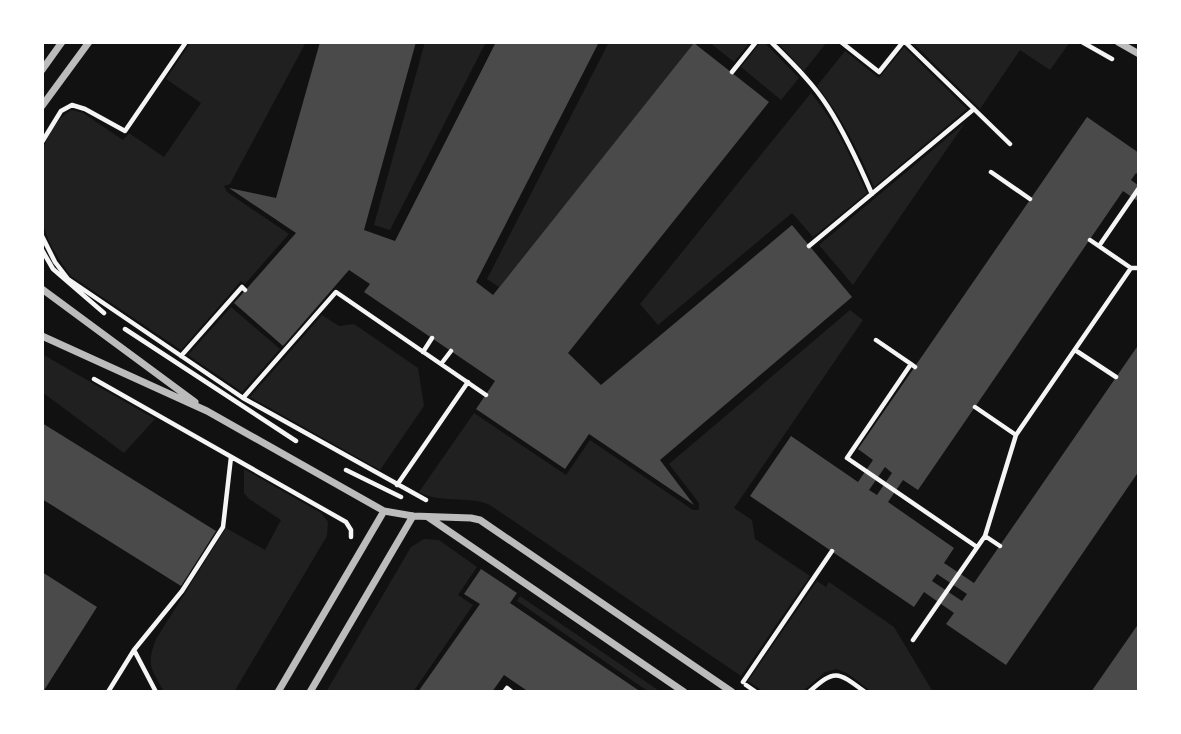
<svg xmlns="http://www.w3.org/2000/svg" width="1181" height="734" font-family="Mulish,sans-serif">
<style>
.green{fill:#202020}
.building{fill:#4a4a4a;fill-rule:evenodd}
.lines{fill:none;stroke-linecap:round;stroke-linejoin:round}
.path{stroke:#f5f5f5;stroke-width:4.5}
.minor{stroke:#bcbcbc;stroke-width:7}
</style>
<rect width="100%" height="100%" fill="#111"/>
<path class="green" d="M191,42H306L230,184L224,186L227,192L289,234L245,284L241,281L181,350L71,276C59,260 48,244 43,224C40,211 40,167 42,153C45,139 59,115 72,110L83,113L123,140L129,133L164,157L201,103L166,79Z
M425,42H486L390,230L374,225Z
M609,42H696L499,287L487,279Z
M709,42H750L734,62Z
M761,42H764L799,78L781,100L741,67Z
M777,42H827L804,71Z
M912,42H1070L1050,70L1020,50L980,109Z
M904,47L967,109L874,187C858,151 842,116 817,86L845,51L879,78Z
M811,93C836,123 851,158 867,193L813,237L792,213L658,325L640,304Z
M965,123L853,285L819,245Z
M231,307L280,349L242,392L188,355Z
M850,310L863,320L734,508L752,520L755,539L810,576L741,676L490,505C467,495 441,504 419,492L474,413L566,475L590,440L693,510H699V503L669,464Z
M322,315L339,326L354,324L418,368L424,406L380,470L250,397Z
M42,354L155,419L124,453L42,392Z
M244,469L321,513L328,522L327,536L234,692H164C151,668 146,666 156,639L226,528L265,550L281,520L249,499L244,493Z
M424,539L439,540L477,567L458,595L473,605L413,692H326L411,547Z
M817,581L826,587L829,582L894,627L933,692H872L847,673L836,669L825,672L802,692H764L748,681Z
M520,596L661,692H649L517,601Z"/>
<path class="building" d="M320,42H416L364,230L395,241L496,42H599L476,282L493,295L694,43L769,102L568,353L601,385L792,225L852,297L660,460L694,505L589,434L565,469L476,409L495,381L364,292L370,284L349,270L283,346L234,303L296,233L229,188L276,198Z
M1087,117L1139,153V175L1136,173L1131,180L1139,186V202L1123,191L918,490L903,480L888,502L954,548L944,563L974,583L1139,344V471L1006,665L946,624L954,613L924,592L914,607L750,496L791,436L858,482L873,460L858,449ZM885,467L892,473L877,495L869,490ZM937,574L967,594L962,601L932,581Z
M42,423L216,531L181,586L42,499Z
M481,569L517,593L510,603L641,692H529L504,675L492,692H418L480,604L464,594Z
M42,572L97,607L43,692H42Z
M1139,623V692H1091Z"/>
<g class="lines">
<path class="path" d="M771,42C791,62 813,83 828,107C846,135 859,164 872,194
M841,42L879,72L903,42
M905,42L1010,144
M1082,42L1112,59
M732,72L756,42
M42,142L61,111L72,105L85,109L125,131L186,42
M991,172L1030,199
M42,236L55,262L68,279L243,398L426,500
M809,246L974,109
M1099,246L1139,188
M42,250L53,269L104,313
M1131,268H1139
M125,329L296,441
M876,340L911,364
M1075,350L1116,377
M423,352L432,338
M181,356L242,287L245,290
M441,364L451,351
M915,367L911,364L847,458L977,547
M94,379L346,522L351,530V537
M243,398L336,292L486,395
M975,407L1016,435
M346,470L401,497
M397,485L468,382
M985,536L1000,546
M913,640L985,536L1016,435L1131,268L1090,240
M134,650L156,692
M743,682L832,551
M746,685L756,692
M108,692L134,650L182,591L223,527L231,457
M504,692L507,688L512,692
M809,692C835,669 837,671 865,692"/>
<path class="minor" d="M1118,42L1139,54
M42,70L62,42
M42,106L89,42
M42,289L195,402
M42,336L207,411L384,511L413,516L471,518L480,520L732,692
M428,517L684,692
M278,692L384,511
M310,692L413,516"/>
</g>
<rect width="1181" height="734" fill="none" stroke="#ffffff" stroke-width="88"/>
</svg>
